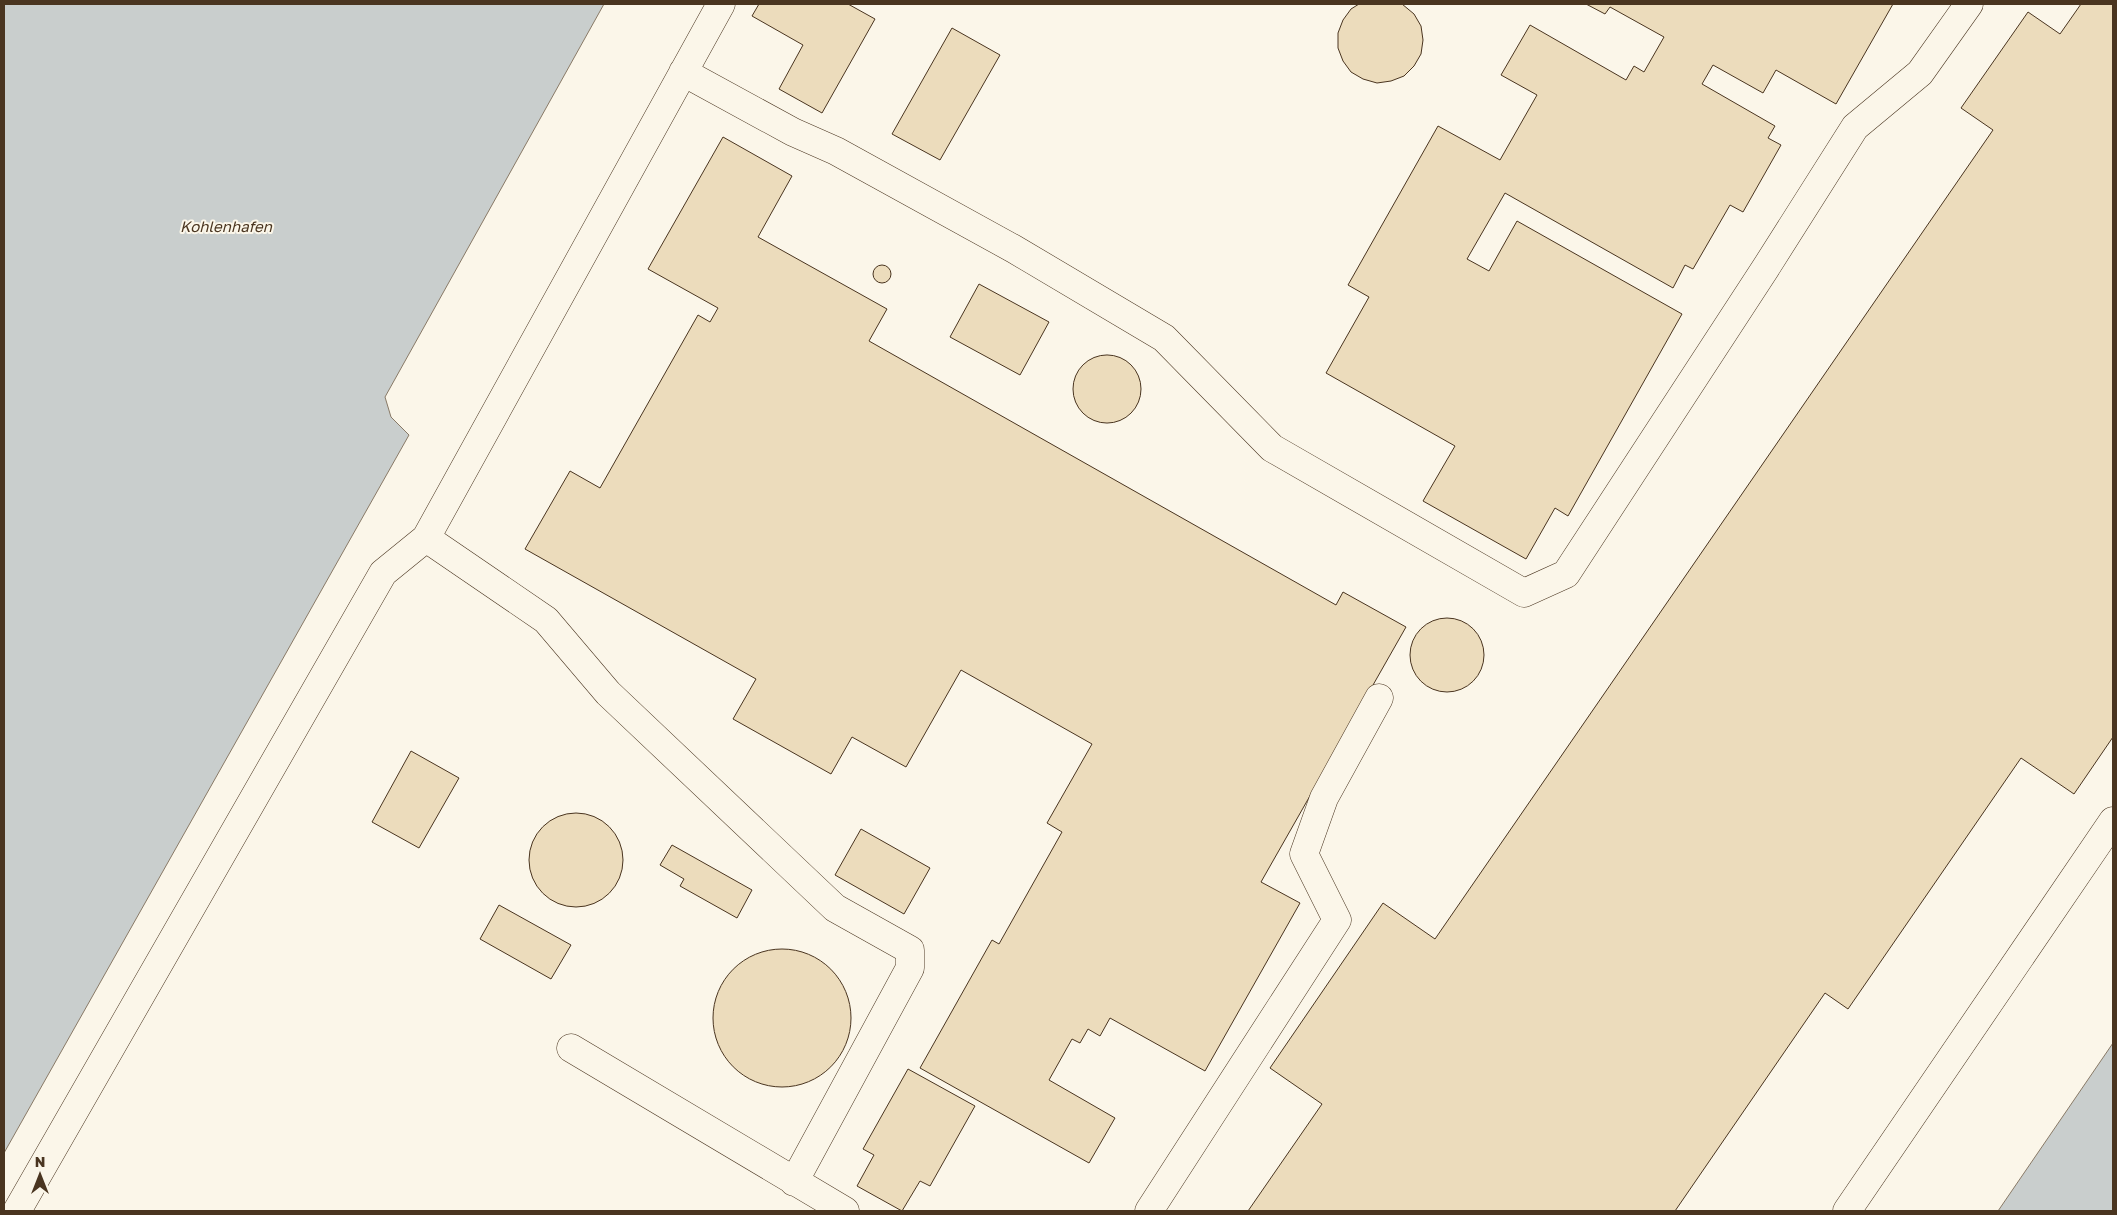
<svg xmlns="http://www.w3.org/2000/svg" width="2117" height="1215" font-family="'Golos Text',sans-serif">
<style>
.water{fill:#c9cecd;stroke:#887966}
.building{fill:#ecdcbc;stroke:#4a3520}
.lines{fill:none;stroke-linecap:round;stroke-linejoin:round}
.minor-casing{stroke:#4a3520;stroke-width:29}
.minor{stroke:#fbf6e9;stroke-width:28}
.labels{text-anchor:middle;stroke-width:4;stroke-linejoin:round;paint-order:stroke}
.water-label{font-size:15px;font-style:italic;fill:#4a3520;stroke:#fbf6e9}
</style>
<rect width="100%" height="100%" fill="#fbf6e9"/>
<path class="water" d="M4,4H604L385,397L391,417L409,435L4,1153Z
M2113,1043V1211H1998Z"/>
<path class="building" d="M759,4H848L875,19L822,113L779,89L803,45L752,16Z
M1359,4H1402L1414,14L1421,26L1423,40L1421,54L1414,66L1404,76L1391,81L1377,83L1363,79L1351,72L1343,61L1338,48V33L1343,20L1351,9Z
M1586,4H1893L1836,104L1776,70L1763,93L1713,65L1702,84L1775,126L1768,138L1781,145L1743,212L1730,205L1693,269L1685,265L1673,288L1505,193L1467,259L1489,271L1517,221L1682,314L1568,516L1555,508L1526,559L1423,501L1455,446L1326,373L1369,297L1348,285L1438,126L1500,160L1537,95L1501,75L1530,25L1626,80L1634,66L1644,72L1664,37L1610,7L1605,14Z
M2081,4H2113V737L2074,794L2021,758L1848,1009L1825,993L1675,1211H1248L1322,1104L1270,1068L1383,903L1435,939L1993,130L1961,108L2028,12L2060,34Z
M952,28L1000,55L940,160L892,134Z
M723,137L792,176L758,237L887,309L869,341L1336,605L1343,592L1406,627L1261,882L1300,903L1205,1071L1110,1018L1100,1036L1088,1029L1080,1043L1072,1039L1049,1080L1115,1118L1089,1163L920,1068L992,940L999,944L1062,832L1047,823L1092,744L961,670L906,767L852,737L831,774L733,719L756,679L525,549L570,471L600,488L698,315L710,322L718,308L648,269Z
M873 274a9 9 0 1 1 18 0a9 9 0 1 1-18 0Z
M979,284L1049,322L1020,375L950,337Z
M1073 389a34 34 0 1 1 68 0a34 34 0 1 1-68 0Z
M1410 655a37 37 0 1 1 74 0a37 37 0 1 1-74 0Z
M411,751L459,778L419,848L372,822Z
M529 860a47 47 0 1 1 94 0a47 47 0 1 1-94 0Z
M861,829L930,868L904,914L835,875Z
M672,845L752,890L737,918L680,886L684,879L660,865Z
M499,905L571,945L551,979L480,939Z
M713 1018a69 69 0 1 1 138 0a69 69 0 1 1-138 0Z
M908,1069L975,1106L930,1186L920,1181L902,1211L857,1186L874,1155L863,1149Z"/>
<g class="lines">
<defs>
<path id="minor" d="M683,72L793,132L836,151L1014,249L1164,338L1272,448L1524,593L1566,574L1765,269L1855,127L1920,73L1969,4
M426,538L546,620L608,693L835,908L910,950V968L794,1182
M571,1048L845,1211
M17,1211L383,573L426,538L721,4
M1149,1211L1337,920L1304,854L1324,798L1379,698
M1847,1211L2113,821"/>
</defs>
<use href="#minor" class="minor-casing"/>
<use href="#minor" class="minor"/>
</g>
<g class="labels">
<g class="water-label">
<text x="226" y="232">Kohlenhafen</text>
</g>
</g>
<rect width="2117" height="1215" fill="none" stroke="#4a3520" stroke-width="10"/>
<g transform="translate(40 1175)" stroke="#fbf6e9" stroke-width="4" paint-order="stroke">
<path d="M0-4L9 19L0 12L-9 19Z" fill="#4a3520"/>
<text y="-8" font-size="14" font-weight="bold" text-anchor="middle" fill="#4a3520">N</text>
</g>
</svg>
